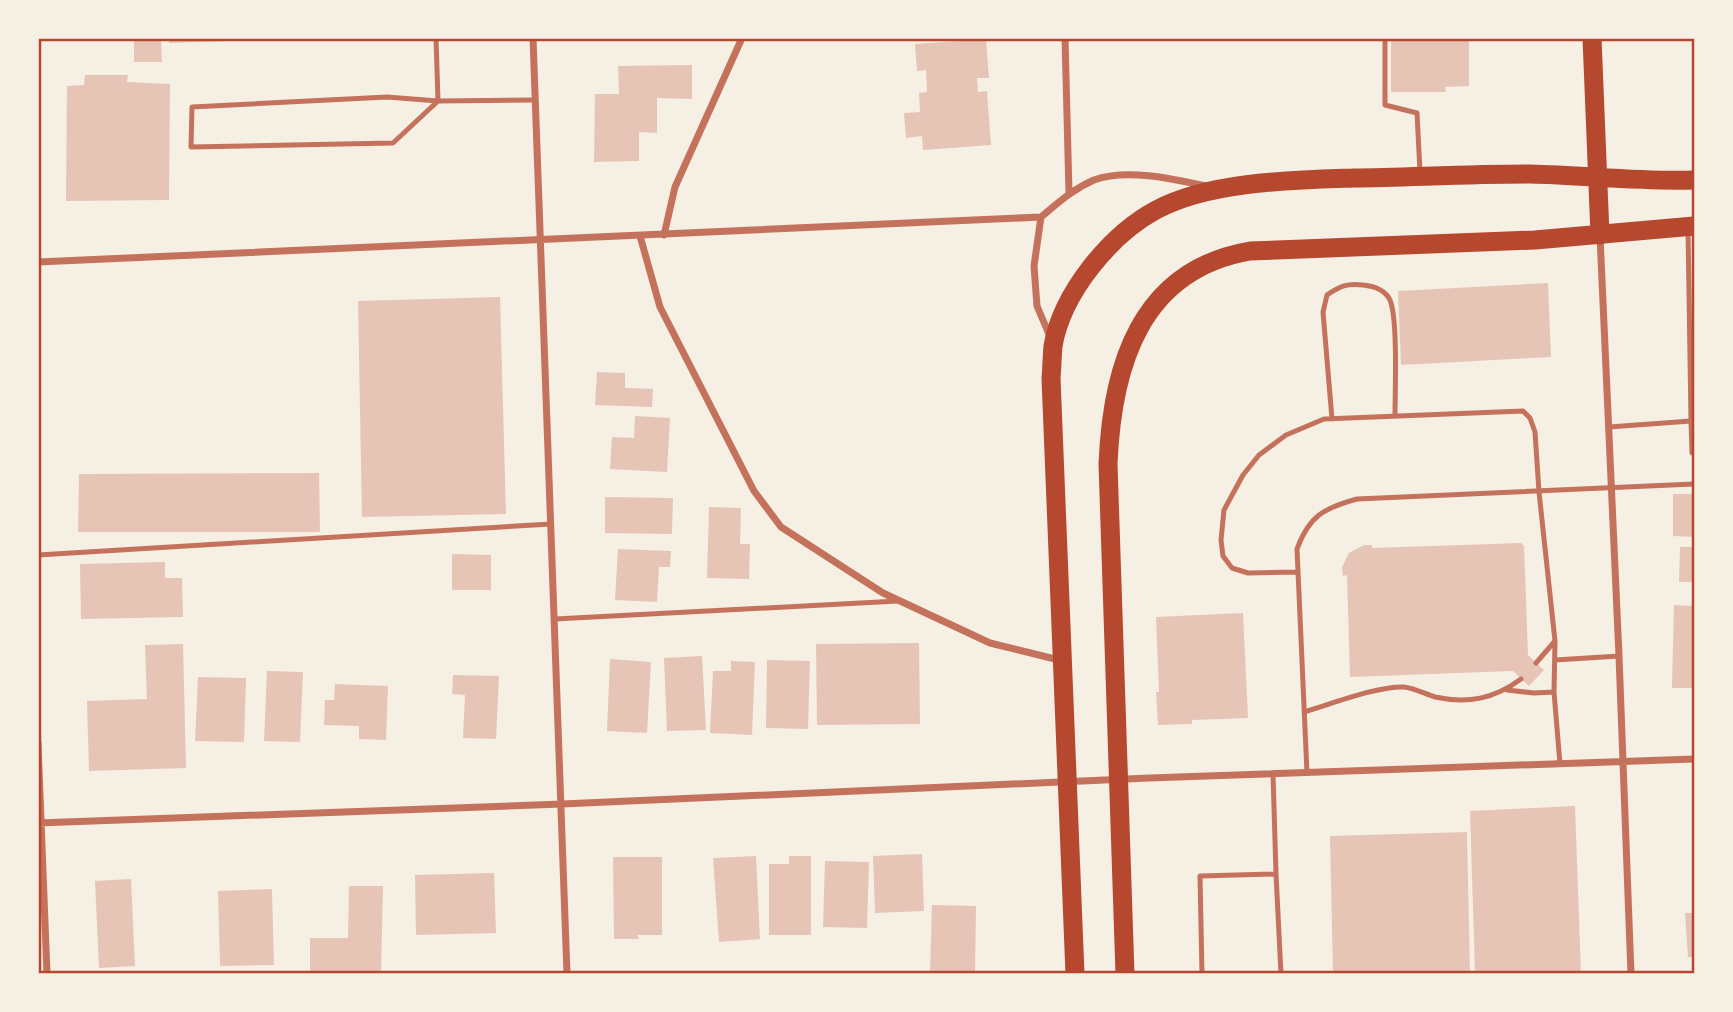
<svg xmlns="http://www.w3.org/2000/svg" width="1733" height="1012" font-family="'Open Sans',sans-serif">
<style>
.building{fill:#e6c5b7}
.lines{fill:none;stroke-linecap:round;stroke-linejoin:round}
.service{stroke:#c5725c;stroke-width:5}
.minor{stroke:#c5725c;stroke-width:7}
.trunk{stroke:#b5482f;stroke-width:19}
.neatline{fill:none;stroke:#b5482f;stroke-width:2.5}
</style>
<rect width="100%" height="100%" fill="#f6efe4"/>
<path class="building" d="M134,38H161L162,62H134Z
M169,38H230V41L169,43Z
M1391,38H1469V86L1445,87L1446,92H1391Z
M986,39L989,78H977L978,92L987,91L991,145L923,150L922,136L906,138L904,113L920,112L919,93L927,92L926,70L917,71L915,44Z
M692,65V99L657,98V133L639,132V161L594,162L595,94H619L618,66Z
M85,75H128L127,82L170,84L169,200L66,201L67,86L84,85Z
M1548,283L1551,357L1401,365L1398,291Z
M500,297L506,514L362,517L358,301Z
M597,372L625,373V388L653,389L652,407L595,405Z
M635,416L670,418L667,472L610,469L612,437L634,438Z
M319,473L320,532H78L79,474Z
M1673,494H1694V537L1673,536Z
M605,497L673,498L672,534L605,533Z
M709,507L741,508L740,544H750L749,579L707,578Z
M1521,543L1524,546L1528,655L1544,670L1529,686L1513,671L1350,677L1347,575L1343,576L1342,567L1349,553L1364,545H1372V548Z
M1680,547H1694V582H1679Z
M618,549L671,551L670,567H659L657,602L615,600Z
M452,554L491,555V590H452Z
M165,562V578H182L183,617L81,619L80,564Z
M1674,605L1694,606V688H1672Z
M1243,613L1248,718L1192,720V724L1158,725L1156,692H1159L1156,617Z
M919,643L920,724L817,725L816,644Z
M183,644L186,768L89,771L87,701L147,699L145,645Z
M702,656L706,730L667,731L664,658Z
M610,659L651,662L647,733L607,731Z
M767,660L810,661L808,729L766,728Z
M731,661L755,662L752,735L710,733L713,671H731Z
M267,671L303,672L300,742L264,741Z
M453,675L499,676L496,739L463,738L465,695L452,694Z
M198,677L246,678L244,742L195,741Z
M335,684L388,686L386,740L359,739V726L324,725L325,700H334Z
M1575,806L1581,974H1475L1470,811Z
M1467,832L1470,974H1333L1330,836Z
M922,854L924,911L875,913L873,856Z
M756,856L760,939L719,942L713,858Z
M789,856H811V935H769V864H789Z
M613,857H662V935H637L639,939H614Z
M825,861L869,862L867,928L823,927Z
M494,873L496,933L416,935L415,875Z
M131,879L135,966L99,968L95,881Z
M349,886H383L381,974H310V938H348Z
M272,889L274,965L220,966L218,891Z
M932,905L976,906L975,974H930Z
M1685,913H1694V957H1688Z"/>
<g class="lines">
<path class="service" d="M436,38L438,101L393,143L191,147L192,107L387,97L438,101L535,100
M1385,38V105L1417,113L1420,172
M1688,230L1691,421L1692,453H1694
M1332,419L1323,312L1327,295C1340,286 1347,283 1363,285C1373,286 1385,290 1390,300C1398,319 1395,392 1395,416
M1609,427L1691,421
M38,555L551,524
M1297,572L1248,573L1232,568L1223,556L1221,540L1224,510L1243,475L1259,455L1286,435L1324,419L1523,411L1530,418L1535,432L1539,492L1555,641L1554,692L1560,764
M555,619L898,601
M1555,660L1619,656
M1536,663L1555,641
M1507,690L1534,693L1554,692
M1304,712C1331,704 1377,686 1404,687C1414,688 1425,694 1435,697C1468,704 1494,699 1521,679
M1307,773L1297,549C1309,516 1324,508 1357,499L1694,484
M1276,874L1281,974
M1202,974L1200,876L1276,874L1273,774"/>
<path class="minor" d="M533,38L567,974
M1065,38L1069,193
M1041,217L1034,266L1037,306L1051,339
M664,235L675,187L742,38
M640,236L660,307L754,491L781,527L883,593L990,643L1059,660
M1600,236L1619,656L1631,974
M38,262L1041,217C1058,203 1073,189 1094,180C1126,168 1174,179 1206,186
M38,743L47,974
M38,823L562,804L1149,778L1694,759"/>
<path class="trunk" d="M1592,38L1600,235
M1075,974L1051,378C1052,367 1052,357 1053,346C1062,293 1110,235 1156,210C1210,181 1294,180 1354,178C1413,177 1471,174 1530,174C1585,175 1639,182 1694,180
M1125,974L1108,464C1112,366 1140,270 1250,251L1535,240L1694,226"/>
</g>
<rect width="1733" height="1012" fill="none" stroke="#f6efe4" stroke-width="80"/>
<rect x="40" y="40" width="1653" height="932" class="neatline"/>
</svg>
